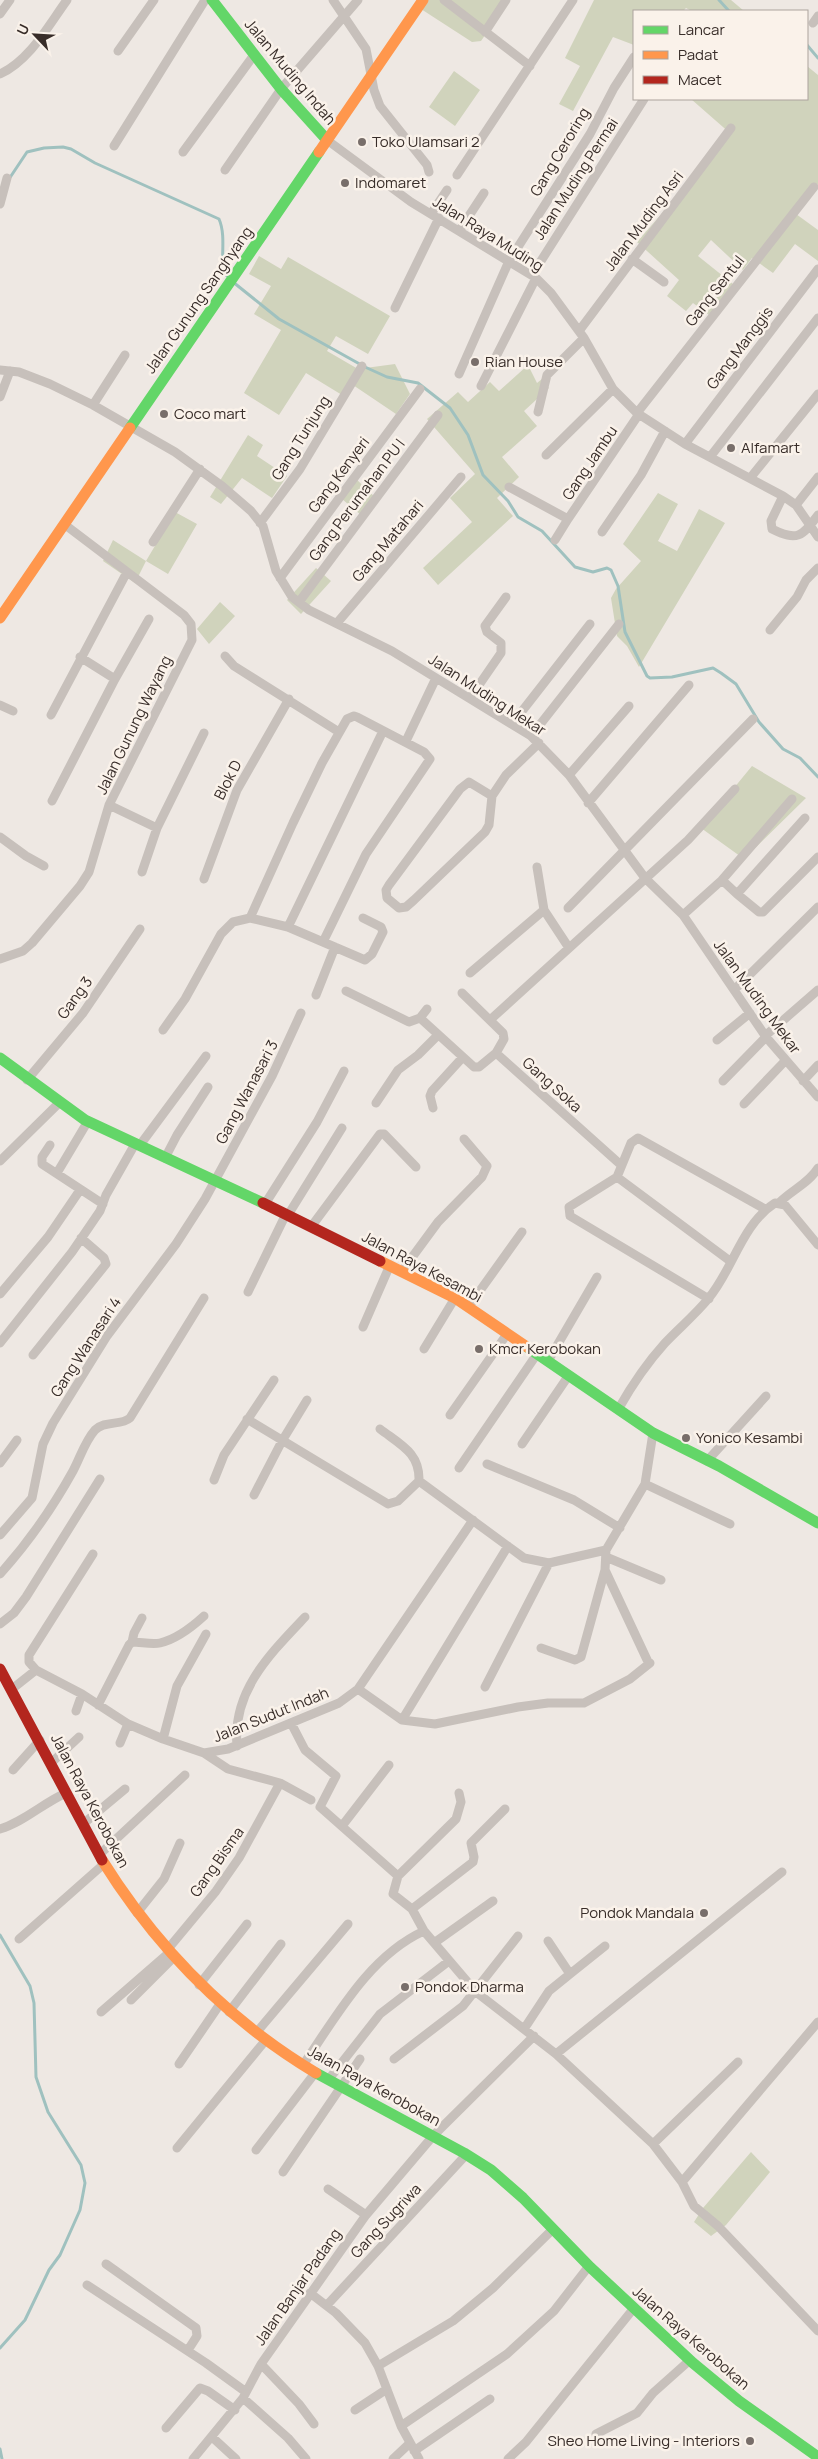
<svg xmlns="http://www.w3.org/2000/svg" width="818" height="2459" font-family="Manrope,sans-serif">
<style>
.green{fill:#d0d3bc}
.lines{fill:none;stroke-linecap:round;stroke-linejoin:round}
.stream{stroke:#9fc1bf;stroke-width:3}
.street{stroke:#c7c0bb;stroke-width:9}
.fast{stroke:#63d668;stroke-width:11}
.slow{stroke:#ff974d;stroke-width:11}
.jam{stroke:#b3261e;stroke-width:11}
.poi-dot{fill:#786e6a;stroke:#faf2ea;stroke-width:2}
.labels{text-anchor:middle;stroke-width:5;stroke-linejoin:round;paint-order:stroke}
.street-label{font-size:15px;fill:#382d29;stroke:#faf2ea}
.poi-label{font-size:15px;fill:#382d29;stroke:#faf2ea;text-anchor:start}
</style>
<rect width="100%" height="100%" fill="#eee8e3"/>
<path class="green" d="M428,0H509L481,41L472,42L421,9Z
M594,0H731L744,11H692L686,8L683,11H634V45L613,37L573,111L559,104L580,66L565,58Z
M807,66L818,75V184L796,214L818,230V261L795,244L773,273L752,258L743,270L711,240L698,256L733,284L709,315L693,303L686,311L667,296L679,280L637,242L731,134L691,99H807Z
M454,71L480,90L455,126L429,107Z
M259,256L281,269L288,257L390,316L368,354L336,336L327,351L358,369L395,364L410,394L396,414L350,383L342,395L306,373L279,415L244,393L281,330L254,314L271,286L249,274Z
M528,365L537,383L542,379L549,388L524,411L537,426L502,457L519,477L497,498L513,516L438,585L423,568L472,522L450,498L475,474L427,419L458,392L468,402L490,382L499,391Z
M248,435L263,445L257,456L287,476L272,498L242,478L221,504L210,497Z
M354,477L378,500L361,515L342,499Z
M658,493L678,504L658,541L677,551L699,509L725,523L639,667L627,646L617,636L611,598L616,589L641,561L623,544Z
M175,512L197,524L168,574L146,561L135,583L103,561L113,540L146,561Z
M316,568L331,581L301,614L287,600Z
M220,602L235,616L209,644L197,629Z
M752,766L806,798L744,859L701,828Z
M751,2152L770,2172L726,2225L711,2236L694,2222L703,2208Z"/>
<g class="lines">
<path class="stream" d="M719,0L729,11
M807,45L818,58
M9,179L27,152L44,148L63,147L71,149L95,163L219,219C226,235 221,256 223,273L229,277
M233,282L279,319L365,367L387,377L418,383L450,408L468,435L483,475L508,501L518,517L542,531L575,567L593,572L607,568L611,570L618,586L625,632L647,676L650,678L672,677L713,668L721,673L736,684L759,722L783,749L800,758L818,777
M0,1935L30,1986L34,2003L36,2077L48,2112L81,2165L85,2183L80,2210L60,2255L49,2270L25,2320L0,2348
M0,2449L2,2459"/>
<path class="street" d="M333,0L366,49L374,90L380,106L427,165L429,172
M444,0L530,66
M0,14L10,0
M813,23L818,16
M485,32L506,0
M118,51L154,0
M0,74C30,60 48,26 67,0
M327,140L411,202L536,278L551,293L584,338L613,389L637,413L685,444L783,496L796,505L818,537
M114,146L205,0
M183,152L254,55
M225,170L281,89L358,0
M457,175L573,0
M0,204L7,178
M431,214L447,190
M459,231L484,193
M632,259L664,282
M532,275L644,99
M395,308L439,218
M579,331L731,128
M0,370L19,372L50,384L93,405L175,452L222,486L251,511L263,526L276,571L292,597L309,610L392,651L531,736L569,775L645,878L683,915L766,1037L818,1097
M459,374L509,261L590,134L614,88L634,57
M481,386L536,278
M0,397L10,371
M93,405L125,355
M538,412L547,375L584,338
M637,413L814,187
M685,444L818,269
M546,455L613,389
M710,457L818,318
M751,477L818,394
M509,487L568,519L639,414
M783,496L771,521L772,529C798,542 802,536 818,515
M796,505L818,477
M260,523L300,469L362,366
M602,532L641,475L665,431
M555,540L568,519
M153,542L200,469
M280,578L420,389
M299,602L438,415
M337,623L461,477
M770,630L797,597L806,580L818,568
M225,656L234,666L339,732
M80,657L115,679L149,619
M470,698L501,653V643L487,632L485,626L506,597
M0,705L13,711
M51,715L127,572
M512,724L590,624
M531,736L619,624
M406,741L436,678
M569,775L629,706
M469,782L492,796L489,825L485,832L414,900L406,907L399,908L387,898L386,890L389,885L460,789Z
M492,796L506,775L539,743
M52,801L115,679
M588,803L689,685
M109,805L157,828
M0,837L26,856L44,866
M537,867L544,910L569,948
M142,872L157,828L204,733
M204,879L237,790L289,699
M722,880L792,799
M737,894L759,912H763L818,857
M568,908L753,719
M683,915L722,880L737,894L805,818
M250,918L293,823L322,763L347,719L354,716L357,717L424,752L430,759L366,854L323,942
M288,927L383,731
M0,959L23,951L32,943L80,886L89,872L109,805L192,640L191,624L184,615L64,524
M470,973L544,910
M734,990L818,907
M346,991L409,1022L420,1018L427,1009
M316,995L335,947
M420,1018L474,1067H479L496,1053L504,1039L503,1033L462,993
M490,1020L688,840L735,789
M163,1030L185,999L221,934L233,922L250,918L288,927L365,960L372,954L383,932L381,927L363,918
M765,1036L818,990
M717,1040L750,1013
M496,1053L621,1165
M27,1080L83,1013L140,929
M723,1081L766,1037
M803,1081L818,1065
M376,1103L398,1070L418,1055L438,1035
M744,1104L785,1061
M433,1108L430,1096L432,1091L463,1057
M50,1145L42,1157V1164L103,1204
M140,1145L206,1056
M165,1158L177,1135L208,1087
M0,1161L59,1103
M57,1173L88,1121
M617,1177L730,1261
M780,1202C792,1190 809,1183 818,1168
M265,1204L317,1122L344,1071
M288,1215L342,1128
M311,1227L380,1134H384L416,1167
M402,1271L438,1222L482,1177L487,1166L464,1139
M248,1292L286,1214
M0,1294L48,1237L80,1190
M709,1299L570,1216L569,1207L617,1177L631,1143L638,1138L765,1209
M469,1306L522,1232
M363,1327L390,1265
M0,1343L72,1252L100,1211L106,1195L135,1144
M424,1349L455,1298
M33,1355L106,1264L104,1258L81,1238
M548,1361L597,1277
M619,1408C632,1385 647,1363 665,1343C679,1328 695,1315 708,1299C733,1270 741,1225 775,1203L785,1205L818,1245
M450,1415L507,1334
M247,1419L388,1504L398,1501L419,1481
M380,1429C401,1445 420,1453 419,1481
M522,1444L569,1375
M707,1461L766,1396
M0,1463L17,1440
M487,1464L574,1500L620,1528
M459,1468L537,1354
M214,1480L224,1455L274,1380
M419,1481L524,1558L549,1563L606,1550L645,1484L653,1433
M645,1484L730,1524
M254,1495L282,1441L307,1400
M0,1535L32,1498L43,1444L53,1423L107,1336L176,1244L205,1199L272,1076L301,1013
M606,1557L661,1580
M605,1570L649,1664
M0,1574C28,1543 53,1507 73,1471C80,1458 85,1441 95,1430C105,1420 121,1426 130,1418L204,1298
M0,1624L14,1613L26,1597L100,1479
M132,1642L134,1633L142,1618
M541,1648L575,1660L581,1657L605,1570L606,1550
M36,1670L29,1662V1655L93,1554
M485,1687L549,1563
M12,1689L36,1670L82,1694L128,1724L163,1739L204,1753L228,1749L339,1703L358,1689L473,1520
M358,1689L402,1720L435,1724L518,1707L548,1703H584L630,1679L650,1663
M98,1705L129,1645L132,1642C141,1642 152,1645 160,1643C177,1639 192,1627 204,1616
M76,1711L82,1694
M402,1720L508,1546
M291,1723L305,1750L336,1776L320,1807L398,1876L393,1894L412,1909L424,1931L476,1992L556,2054L653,2144L682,2182L694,2206L718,2226L818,2331
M163,1739L177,1686L206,1634
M120,1743L128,1724
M237,1746C232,1691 270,1654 305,1617
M204,1753L228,1769L280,1783L311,1800
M51,1763L79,1737
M13,1770L40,1740
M83,1824L125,1789
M342,1826L389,1765
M0,1829C24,1822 43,1803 66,1793
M100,1854L185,1775
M398,1876L456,1819L461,1802L459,1793
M412,1909L473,1862L474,1857L471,1843L505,1809
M137,1913L164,1879L180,1843
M19,1939L105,1863
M434,1943L493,1901
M167,1950L216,1891L239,1858L280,1783
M570,1974L605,1946
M199,1985L247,1924
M131,2000L174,1957
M101,2012L170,1952
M229,2012L281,1944
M524,2029L549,1991L570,1974L548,1941
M256,2033L348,1924
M556,2054L782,1872
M394,2059L463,2006L518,1936
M179,2064L220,2004
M303,2065C336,2017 369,1956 424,1931
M329,2079L380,2014L449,1961
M653,2144L738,2062
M177,2148L265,2041
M256,2150L315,2073
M283,2172L360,2059
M682,2182L818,2022
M328,2189L366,2215
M106,2264L196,2328L197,2336L188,2350
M87,2285L206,2363L246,2392
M310,2293L336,2313L365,2343L378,2366L401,2426L419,2459
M328,2304L465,2156
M261,2364L299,2404L314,2424
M378,2366L453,2321L493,2288L553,2229
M243,2398L288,2438L306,2459
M355,2410L387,2389
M401,2426L507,2354L554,2311L589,2266
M166,2428L200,2388L208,2391L235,2410
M596,2434L637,2413L653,2393L690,2360
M212,2437L236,2459
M414,2451L490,2399
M193,2459L243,2398L261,2364L366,2215L433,2136L534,2036
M393,2459L410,2443
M508,2459L526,2442L634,2308"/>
<path class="fast" d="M212,0L281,89L327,140
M130,428L319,152
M0,1058L85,1120L263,1203
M527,1347L653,1433L719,1466L818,1523
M316,2073L464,2153L491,2170L523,2198L590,2267L693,2363L739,2401L818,2457"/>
<path class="slow" d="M319,152L423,0
M0,618L130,428
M380,1261L455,1298L527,1347
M102,1860C157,1948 226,2019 316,2073"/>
<path class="jam" d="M263,1203L380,1261
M0,1669L102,1860"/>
</g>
<g class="poi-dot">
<circle cx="362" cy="142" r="5"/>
<circle cx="345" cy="183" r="5"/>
<circle cx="475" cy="362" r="5"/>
<circle cx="164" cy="414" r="5"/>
<circle cx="731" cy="448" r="5"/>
<circle cx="479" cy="1349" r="5"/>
<circle cx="686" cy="1438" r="5"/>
<circle cx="704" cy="1913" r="5"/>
<circle cx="405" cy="1987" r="5"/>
<circle cx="750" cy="2441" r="5"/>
</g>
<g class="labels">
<g class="street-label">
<text transform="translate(290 72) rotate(50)" y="5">Jalan Muding Indah</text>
<text transform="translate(560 152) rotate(-59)" y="5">Gang Ceroring</text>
<text transform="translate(576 179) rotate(-57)" y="5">Jalan Muding Permai</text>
<text transform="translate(644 221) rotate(-53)" y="5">Jalan Muding Asri</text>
<text transform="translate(488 234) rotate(32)" y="5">Jalan Raya Muding</text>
<text transform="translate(715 291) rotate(-52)" y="5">Gang Sentul</text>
<text transform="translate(199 300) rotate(-55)" y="5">Jalan Gunung Sanghyang</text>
<text transform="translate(740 348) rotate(-53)" y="5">Gang Manggis</text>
<text transform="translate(301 438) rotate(-58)" y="5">Gang Tunjung</text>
<text transform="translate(590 463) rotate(-56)" y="5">Gang Jambu</text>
<text transform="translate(339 475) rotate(-53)" y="5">Gang Kenyeri</text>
<text transform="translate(357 500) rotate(-53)" y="5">Gang Perumahan PU I</text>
<text transform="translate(388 541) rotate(-50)" y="5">Gang Matahari</text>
<text transform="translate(487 695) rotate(33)" y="5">Jalan Muding Mekar</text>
<text transform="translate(134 725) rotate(-64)" y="5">Jalan Gunung Wayang</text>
<text transform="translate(228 780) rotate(-63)" y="5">Blok D</text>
<text transform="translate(757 997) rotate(54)" y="5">Jalan Muding Mekar</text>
<text transform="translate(75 998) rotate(-54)" y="5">Gang 3</text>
<text transform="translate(552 1085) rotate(42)" y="5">Gang Soka</text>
<text transform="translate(247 1092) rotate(-62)" y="5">Gang Wanasari 3</text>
<text transform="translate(422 1267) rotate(28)" y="5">Jalan Raya Kesambi</text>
<text transform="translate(86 1347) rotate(-57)" y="5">Gang Wanasari 4</text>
<text transform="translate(271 1715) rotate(-22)" y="5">Jalan Sudut Indah</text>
<text transform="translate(90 1801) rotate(62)" y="5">Jalan Raya Kerobokan</text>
<text transform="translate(217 1862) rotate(-55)" y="5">Gang Bisma</text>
<text transform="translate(374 2086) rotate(29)" y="5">Jalan Raya Kerobokan</text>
<text transform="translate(386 2221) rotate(-47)" y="5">Gang Sugriwa</text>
<text transform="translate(298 2287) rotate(-55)" y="5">Jalan Banjar Padang</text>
<text transform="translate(691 2338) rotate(41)" y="5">Jalan Raya Kerobokan</text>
</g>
<g class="poi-label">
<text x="372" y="147">Toko Ulamsari 2</text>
<text x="355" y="188">Indomaret</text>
<text x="485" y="367">Rian House</text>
<text x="174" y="419">Coco mart</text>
<text x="741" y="453">Alfamart</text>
<text x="489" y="1354">Kmcr Kerobokan</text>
<text x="696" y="1443">Yonico Kesambi</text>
<text x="694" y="1918" text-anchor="end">Pondok Mandala</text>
<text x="415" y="1992">Pondok Dharma</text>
<text x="740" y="2446" text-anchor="end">Sheo Home Living - Interiors</text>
</g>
</g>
<rect x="633" y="10" width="175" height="90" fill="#faf2ea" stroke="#aca39d"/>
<rect x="643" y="26" width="25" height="8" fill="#63d668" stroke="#aca39d"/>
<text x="678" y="35" font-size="15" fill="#382d29">Lancar</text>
<rect x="643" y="51" width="25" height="8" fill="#ff974d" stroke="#aca39d"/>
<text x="678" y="60" font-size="15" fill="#382d29">Padat</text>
<rect x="643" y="76" width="25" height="8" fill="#b3261e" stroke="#aca39d"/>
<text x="678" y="85" font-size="15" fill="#382d29">Macet</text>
<g transform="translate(35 35) rotate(295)" stroke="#faf2ea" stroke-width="4" paint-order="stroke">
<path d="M0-4L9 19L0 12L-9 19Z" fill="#382d29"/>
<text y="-8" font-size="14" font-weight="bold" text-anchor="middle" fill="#382d29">U</text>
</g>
</svg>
